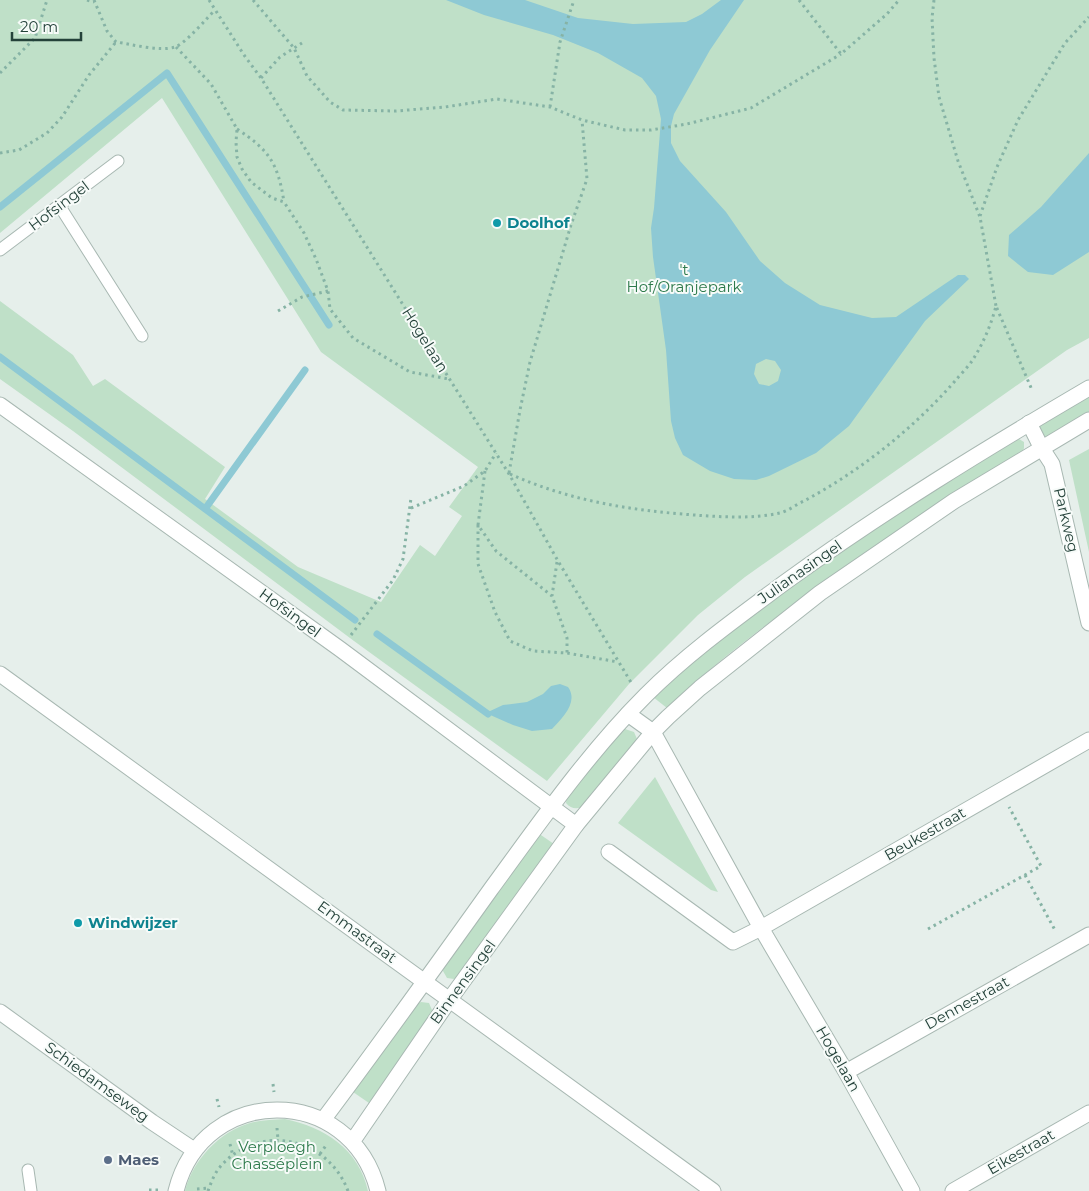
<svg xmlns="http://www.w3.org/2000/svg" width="1089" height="1191" font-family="Montserrat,sans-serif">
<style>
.green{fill:#bfe0c8}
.water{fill:#8ec9d4;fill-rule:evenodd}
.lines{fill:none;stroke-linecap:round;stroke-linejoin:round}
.stream{stroke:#8ec9d4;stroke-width:7}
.service-casing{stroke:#a8b8b2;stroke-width:13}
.minor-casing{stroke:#a8b8b2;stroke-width:17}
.tertiary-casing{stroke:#a8b8b2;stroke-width:17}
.path{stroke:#86b3a5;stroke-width:3;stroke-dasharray:2.5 4;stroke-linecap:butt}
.service{stroke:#fff;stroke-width:11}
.minor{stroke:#fff;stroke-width:15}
.tertiary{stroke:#fff;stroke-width:15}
.culture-dot{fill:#0f9aa8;stroke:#f7fbf9;stroke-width:2}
.service-dot{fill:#5c6f8a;stroke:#f7fbf9;stroke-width:2}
.labels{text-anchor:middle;stroke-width:4;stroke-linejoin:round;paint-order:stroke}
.street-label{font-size:15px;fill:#24423a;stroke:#f7fbf9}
.culture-label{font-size:15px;font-weight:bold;fill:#0d838f;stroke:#f7fbf9;text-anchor:start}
.park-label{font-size:15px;fill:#2d7a4b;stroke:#f7fbf9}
.service-label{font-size:15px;font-weight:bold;fill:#4e5e75;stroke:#f7fbf9;text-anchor:start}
</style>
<rect width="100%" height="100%" fill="#e6efeb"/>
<path class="green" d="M0,0H1089V338L1067,350L745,577L698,615L629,684L547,781L354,641L73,431L0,379V301L73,355L93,386L105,379L225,467L205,499L298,567L381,602L420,545L435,556L462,516L449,507L478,467L321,352L162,98L0,233Z
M1089,394V417L1046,438L1040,433V424Z
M1019,439L1024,442V448L1022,453C901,533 773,608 667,708L653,697L673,679L759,609L926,493Z
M1089,449V552L1069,460Z
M625,729L634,732L637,739L584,807C576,809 571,809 566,803L567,793L618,733Z
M655,777L718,892L711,890L618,823Z
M538,833L554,844L461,974L454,979L447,978L443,971L445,963Z
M421,1002L429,1003L432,1010L431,1017L369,1103L353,1092L414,1005Z
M285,1119C324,1127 359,1149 368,1191H185C193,1160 219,1132 250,1123C261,1120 273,1120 285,1119Z"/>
<path class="water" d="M446,0H525L578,18L633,24L686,22L702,14L721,0H744L710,50L674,114L671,126V143L680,161L726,212L760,261L785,283L820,305L872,318L896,317L958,275H965L969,279L925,321L849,426L816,453L769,476L756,480L734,479L710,471L683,455L675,438L671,421L666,350L653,257L651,228L654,208L661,119L656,96L642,78L598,53L553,35L484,15ZM766,359L775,361L781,370L778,381L769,386L759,384L754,374L756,364Z
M1089,153V252L1053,275L1028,272L1008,256L1009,235L1041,207Z
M560,684L568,687C579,702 562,718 552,729L532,731L513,725L488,714V712L503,705L527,702L543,694L551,686Z"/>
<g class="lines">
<path class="stream" d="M0,207L167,73L329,325
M0,357L355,620
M205,509L305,370
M377,634L488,714"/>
<defs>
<path id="service" d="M59,205L142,336
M0,250L118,161
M28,1170L31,1191"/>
<path id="minor" d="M0,405L340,649L576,825
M1029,423L1041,447L1052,464L1089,623
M0,674L713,1191
M628,714L653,732L761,928L846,1072L912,1191
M609,852L733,942L761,928L1089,740
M846,1072L1089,935
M953,1191L1089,1113"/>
<path id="tertiary" d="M0,1012L152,1122L194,1150
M323,1120C380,1044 436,966 491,889C540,822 588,753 646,695C688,653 737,618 784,583C882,512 985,449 1089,388
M352,1142L450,999L576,825L653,732L668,717L700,688L820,593L954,501L1089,420
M176,1191C203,1083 351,1083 378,1191"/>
</defs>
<use href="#service" class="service-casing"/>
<use href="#minor" class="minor-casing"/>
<use href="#tertiary" class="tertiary-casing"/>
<path class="path" d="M87,0L94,2
M94,0L107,31L116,42C131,44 160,52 175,47C185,44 207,18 215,10
M209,0L244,55L261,78L509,474L558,561L632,684
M253,0L294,48L307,76L330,102L343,110L396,111L445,107L497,99L550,107L582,120L625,130H651L687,124L751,108L841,54
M799,0L841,54L887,14L899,0
M934,0L932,18L934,58L939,97L958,161L980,217L996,306
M176,47L211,84L237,129L236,142L237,157L242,169L251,182L272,198L284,202L304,233L316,259L328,291L330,309L353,338L410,372L449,379
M0,73L35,38L47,0
M261,78L280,57L302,43
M550,107L560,42L574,0
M237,129C269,150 278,163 284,202
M0,153L19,150L47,133L62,117L89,75L116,42
M980,216L997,167L1018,120L1065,43L1089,17
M278,311L302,297L328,291
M485,471L478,525L496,551L552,596
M509,473L520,410L530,362L571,225L587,179L582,120
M510,474C571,501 628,510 694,515C722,517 753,519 780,513C788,511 797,504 804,501C860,471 913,429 955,381C960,375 967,368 972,361C983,344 991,325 996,306L1032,390
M411,508L464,486L485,471L496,453
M478,525V564L495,612L510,641L533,651L567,653L618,662
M557,562L552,596L567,638V653
M351,635L393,580L403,559L411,498
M1025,875L1056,932
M928,929L1041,866L1009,807
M273,1084L274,1092
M217,1099L219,1107
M277,1128L278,1140
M230,1144L233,1156
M320,1154L327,1144
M197,1189L209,1188
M149,1190H159
M208,1191C211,1183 214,1174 220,1167C258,1122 328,1137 348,1191"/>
<use href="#service" class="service"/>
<use href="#minor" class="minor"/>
<use href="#tertiary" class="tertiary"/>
</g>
<g class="culture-dot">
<circle cx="497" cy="223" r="5"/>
<circle cx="78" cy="923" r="5"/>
</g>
<circle class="service-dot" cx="108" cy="1160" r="5"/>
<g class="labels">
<g class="street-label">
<text transform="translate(59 206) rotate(-37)" y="5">Hofsingel</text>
<text transform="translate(425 340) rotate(58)" y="5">Hogelaan</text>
<text transform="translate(1066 520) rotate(77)" y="5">Parkweg</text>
<text transform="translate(800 572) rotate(-35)" y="5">Julianasingel</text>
<text transform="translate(290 613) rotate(36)" y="5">Hofsingel</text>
<text transform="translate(925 834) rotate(-30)" y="5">Beukestraat</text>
<text transform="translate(357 932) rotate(36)" y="5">Emmastraat</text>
<text transform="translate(463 982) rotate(-54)" y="5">Binnensingel</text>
<text transform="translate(967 1003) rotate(-29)" y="5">Dennestraat</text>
<text transform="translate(838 1059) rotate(60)" y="5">Hogelaan</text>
<text transform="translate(97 1082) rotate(36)" y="5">Schiedamseweg</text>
<text transform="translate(1021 1152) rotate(-30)" y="5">Eikestraat</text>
</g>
<g class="culture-label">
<text x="507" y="228">Doolhof</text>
<text x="88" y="928">Windwijzer</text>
</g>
<g class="park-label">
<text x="684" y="275">'t<tspan x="684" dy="17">Hof/Oranjepark</tspan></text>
<text x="277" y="1152">Verploegh<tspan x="277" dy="17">Chasséplein</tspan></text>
</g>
<g class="service-label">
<text x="118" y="1165">Maes</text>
</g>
</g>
<path d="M12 32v8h69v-8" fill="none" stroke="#24423a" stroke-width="2.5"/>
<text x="20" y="32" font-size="15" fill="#24423a" stroke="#f7fbf9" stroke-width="4" paint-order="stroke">20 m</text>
</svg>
